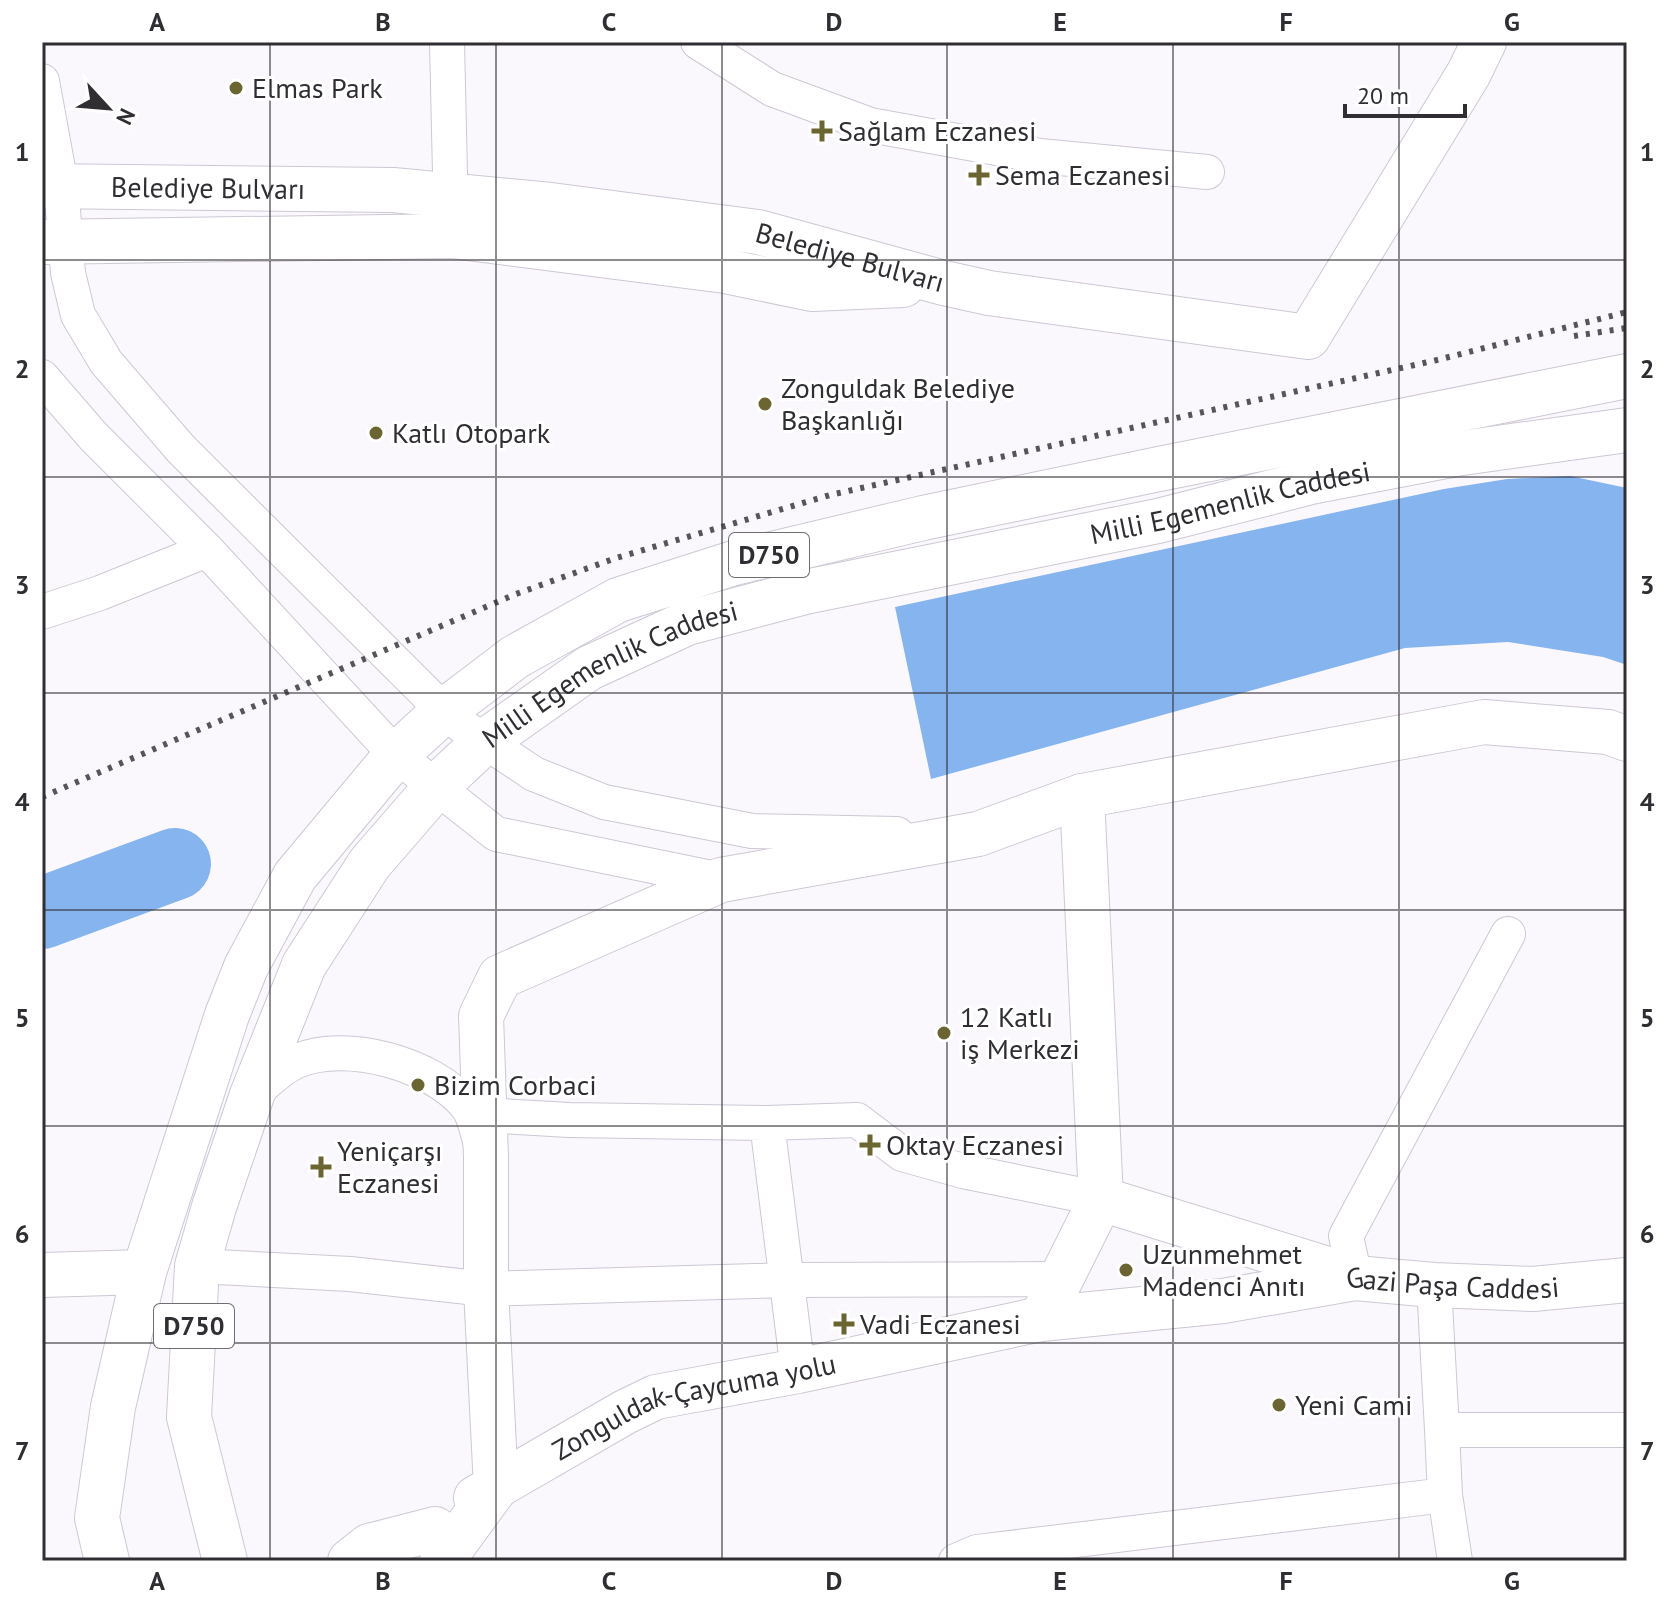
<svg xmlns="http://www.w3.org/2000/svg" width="1669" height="1603" font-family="'PT Sans',sans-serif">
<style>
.water{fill:#85b4ee}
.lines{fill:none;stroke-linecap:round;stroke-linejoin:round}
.river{stroke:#85b4ee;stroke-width:72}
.street-casing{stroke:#cdc7d4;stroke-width:36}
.secondary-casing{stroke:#cdc7d4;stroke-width:46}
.highway-casing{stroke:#cdc7d4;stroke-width:46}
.street{stroke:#fff;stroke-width:34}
.secondary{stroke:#fff;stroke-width:44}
.highway{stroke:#fff;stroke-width:44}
.rail{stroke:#57555a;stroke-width:6;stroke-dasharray:4 8;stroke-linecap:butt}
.grid{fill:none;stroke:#302e33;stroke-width:2;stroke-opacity:0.55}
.poi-dot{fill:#6a6531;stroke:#fff;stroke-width:3}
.labels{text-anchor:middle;stroke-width:6;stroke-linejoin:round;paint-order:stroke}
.shield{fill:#fff;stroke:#6e6d70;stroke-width:2}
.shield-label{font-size:26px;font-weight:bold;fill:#302e33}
.poi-label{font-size:28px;fill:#302e33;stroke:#fff;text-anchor:start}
.street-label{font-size:28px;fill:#302e33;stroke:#fff}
.neatline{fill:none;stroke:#302e33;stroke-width:3}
.grid-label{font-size:26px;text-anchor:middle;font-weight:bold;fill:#302e33}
</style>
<rect width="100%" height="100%" fill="#fbf8fd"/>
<path class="water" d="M1570,476L1627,488V665L1603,657L1508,642L1405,648L931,779L895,607L1444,489L1507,479Z"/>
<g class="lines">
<path class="river" d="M42,913L175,864"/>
<defs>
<path id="street" d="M447,42L451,218
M698,42L772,89L870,125L1040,156L1207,172
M42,81L61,185L68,273L78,315L106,362L181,449L444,711L465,728L534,774L604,802L752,831L897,834
M42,377L93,436L207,550L396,755L496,834L721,880
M42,612L100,593L207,550
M252,1094C266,1084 281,1067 297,1061C347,1040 433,1064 467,1106C474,1115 477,1131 480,1141
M484,1115L569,1120L767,1123L857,1120L902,1154L963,1171L1101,1199
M767,1123L798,1371
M197,1266L350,1274L486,1289L789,1280L1061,1279
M1355,1278L1346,1236L1508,934
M1434,1285L1442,1430H1627
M1442,1430L1445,1495L1455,1561
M956,1561L977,1552L1445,1495"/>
<g id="secondary">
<path id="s1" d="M42,186L393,190L551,205L758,232L944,283L989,293L1308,337L1469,73L1484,42"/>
<path d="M42,242L452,236L725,271L812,289L903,285"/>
<path d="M1101,1199L1347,1275"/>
<path d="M42,1275L144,1272"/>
<path d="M1041,1319L1101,1199L1082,796"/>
<path id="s2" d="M476,1498L625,1412L656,1397L798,1371L1041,1319L1223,1301L1355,1278L1434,1285L1533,1289L1627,1280"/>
<path d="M350,1561L369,1546L435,1529"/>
<path d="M442,1561L496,1487L486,1289V1157L481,1016L500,977L721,880L978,834L1082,796L1484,722L1608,732L1627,739"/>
</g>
<g id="highway">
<path d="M107,1561L97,1518L113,1407L144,1272L227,1015L246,967L295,876L396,755L444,711L515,657L618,600L734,563L923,518L1159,469L1627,376"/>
<path id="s3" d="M225,1561L189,1417L197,1266L214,1207L252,1095L304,965L370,863L436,787L484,742L589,668L687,623L805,592L1158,521L1311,482L1462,453L1627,430"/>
</g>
</defs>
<use href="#street" class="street-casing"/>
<use href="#secondary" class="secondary-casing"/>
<use href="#highway" class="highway-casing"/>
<use href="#street" class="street"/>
<use href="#secondary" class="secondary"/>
<use href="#highway" class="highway"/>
<path class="rail" d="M1574,336L1627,328
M42,797L516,594L616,558L830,495L1437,360L1627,312"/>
</g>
<path class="grid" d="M270,42V1561M496,42V1561M722,42V1561M947,42V1561M1173,42V1561M1399,42V1561M42,260H1627M42,477H1627M42,693H1627M42,910H1627M42,1126H1627M42,1343H1627"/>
<g class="poi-dot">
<circle cx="236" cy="88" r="8"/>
<path d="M818 119h8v8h8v8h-8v8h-8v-8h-8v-8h8z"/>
<path d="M975 163h8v8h8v8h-8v8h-8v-8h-8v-8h8z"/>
<circle cx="765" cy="404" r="8"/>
<circle cx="376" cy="433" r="8"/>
<circle cx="944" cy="1033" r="8"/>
<circle cx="418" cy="1085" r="8"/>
<path d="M866 1133h8v8h8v8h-8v8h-8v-8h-8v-8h8z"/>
<path d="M317 1155h8v8h8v8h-8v8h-8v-8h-8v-8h8z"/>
<circle cx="1126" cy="1270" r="8"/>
<path d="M840 1312h8v8h8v8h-8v8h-8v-8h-8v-8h8z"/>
<circle cx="1279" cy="1405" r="8"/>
</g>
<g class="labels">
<g class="shield">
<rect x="729" y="533" width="80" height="44" rx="6"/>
<rect x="154" y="1304" width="80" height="44" rx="6"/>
</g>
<g class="shield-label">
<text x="769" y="564">D750</text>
<text x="194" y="1335">D750</text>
</g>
<g class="poi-label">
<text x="252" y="98">Elmas Park</text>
<text x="838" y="141">Sağlam Eczanesi</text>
<text x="995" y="185">Sema Eczanesi</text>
<text x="781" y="398">Zonguldak Belediye<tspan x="781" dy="32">Başkanlığı</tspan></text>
<text x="392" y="443">Katlı Otopark</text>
<text x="960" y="1027">12 Katlı<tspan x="960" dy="32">iş Merkezi</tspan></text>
<text x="434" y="1095">Bizim Corbaci</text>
<text x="886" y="1155">Oktay Eczanesi</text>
<text x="337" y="1161">Yeniçarşı<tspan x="337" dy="32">Eczanesi</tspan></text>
<text x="1142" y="1264">Uzunmehmet<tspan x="1142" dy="32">Madenci Anıtı</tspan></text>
<text x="860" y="1334">Vadi Eczanesi</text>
<text x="1295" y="1415">Yeni Cami</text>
</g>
<g class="street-label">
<text dy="10" stroke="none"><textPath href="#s1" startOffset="166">Belediye Bulvarı</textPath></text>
<text dy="10" stroke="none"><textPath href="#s1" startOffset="814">Belediye Bulvarı</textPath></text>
<text dy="10" stroke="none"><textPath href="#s3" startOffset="1700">Milli Egemenlik Caddesi</textPath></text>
<text dy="10" stroke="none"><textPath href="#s3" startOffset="1052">Milli Egemenlik Caddesi</textPath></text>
<text dy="10" stroke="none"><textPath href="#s2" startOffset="1014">Gazi Paşa Caddesi</textPath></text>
<text dy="10" stroke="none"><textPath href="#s2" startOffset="240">Zonguldak-Çaycuma yolu</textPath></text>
</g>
</g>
<rect width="1669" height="1603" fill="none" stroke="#ffffff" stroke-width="88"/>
<g transform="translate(108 108) rotate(116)" stroke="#ffffff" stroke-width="6" paint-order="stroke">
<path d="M0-6L14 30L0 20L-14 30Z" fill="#302e33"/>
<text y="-12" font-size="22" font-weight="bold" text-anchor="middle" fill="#302e33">N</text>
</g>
<path d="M1345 104v12h120v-12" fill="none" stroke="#302e33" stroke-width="4"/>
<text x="1357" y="104" font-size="24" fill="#302e33" stroke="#ffffff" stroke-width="6" paint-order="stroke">20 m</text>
<rect x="44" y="44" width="1581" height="1515" class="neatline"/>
<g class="grid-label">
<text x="157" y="31">A</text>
<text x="383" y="31">B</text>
<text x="609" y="31">C</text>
<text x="834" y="31">D</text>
<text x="1060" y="31">E</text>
<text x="1286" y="31">F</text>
<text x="1512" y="31">G</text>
<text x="22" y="161">1</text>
<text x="1647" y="161">1</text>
<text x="22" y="378">2</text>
<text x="1647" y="378">2</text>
<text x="22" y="594">3</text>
<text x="1647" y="594">3</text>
<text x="22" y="811">4</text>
<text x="1647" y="811">4</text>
<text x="22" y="1027">5</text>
<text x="1647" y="1027">5</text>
<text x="22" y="1243">6</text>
<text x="1647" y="1243">6</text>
<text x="22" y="1460">7</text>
<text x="1647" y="1460">7</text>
<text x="157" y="1590">A</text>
<text x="383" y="1590">B</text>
<text x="609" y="1590">C</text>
<text x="834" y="1590">D</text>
<text x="1060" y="1590">E</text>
<text x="1286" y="1590">F</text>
<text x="1512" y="1590">G</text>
</g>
</svg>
